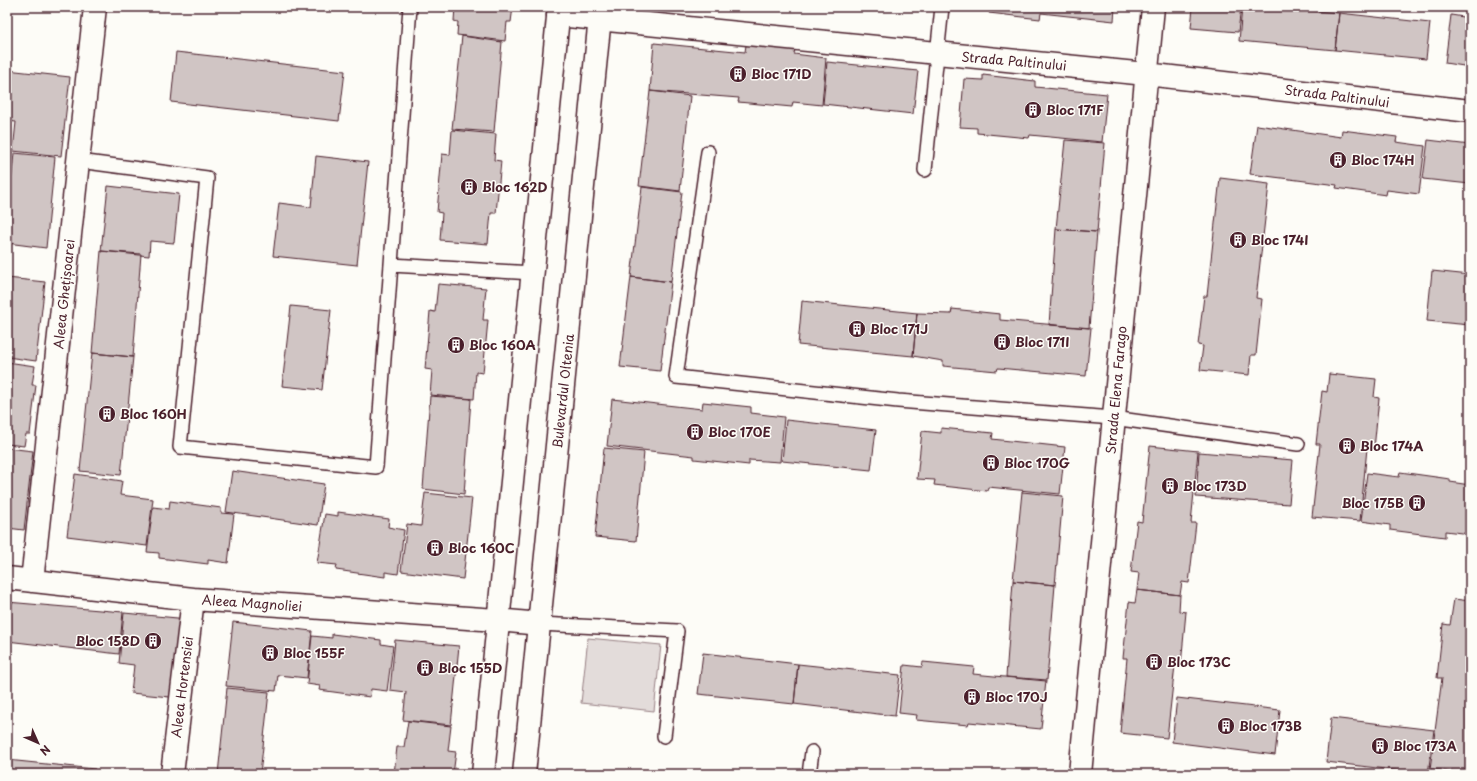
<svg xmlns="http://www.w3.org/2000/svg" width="1477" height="781" font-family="'Playpen Sans',sans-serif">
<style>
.green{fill:#e3dcda;stroke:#967e82}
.building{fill:#d0c5c4;stroke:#4a1f2b}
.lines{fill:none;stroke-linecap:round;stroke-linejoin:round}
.lane-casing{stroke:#4a1f2b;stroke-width:16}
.street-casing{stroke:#4a1f2b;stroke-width:25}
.secondary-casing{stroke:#4a1f2b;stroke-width:25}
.lane{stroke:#fdfcf7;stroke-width:13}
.street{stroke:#fdfcf7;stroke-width:22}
.secondary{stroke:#fdfcf7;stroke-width:22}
.labels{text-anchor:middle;stroke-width:3;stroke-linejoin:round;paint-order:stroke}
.street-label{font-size:13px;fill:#4a1f2b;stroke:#fdfcf7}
.poi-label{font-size:13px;font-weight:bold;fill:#4a1f2b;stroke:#fdfcf7;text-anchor:start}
</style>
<rect width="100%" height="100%" fill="#fdfcf7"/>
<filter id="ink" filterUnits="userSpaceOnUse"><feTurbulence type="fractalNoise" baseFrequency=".025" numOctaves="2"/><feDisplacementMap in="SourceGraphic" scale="8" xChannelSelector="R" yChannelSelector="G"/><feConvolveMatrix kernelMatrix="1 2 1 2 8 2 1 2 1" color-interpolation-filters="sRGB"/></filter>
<g filter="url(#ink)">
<path class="green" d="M588,638L661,645L654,711L581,703Z"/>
<path class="building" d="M455,7H513L511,22H507L505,41L457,35L458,22L454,21Z
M975,7H1115L1114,21L1041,13L1040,19L989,13V8Z
M1193,7H1241L1238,32L1191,28Z
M1242,7H1267L1339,13L1335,50L1239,41Z
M1339,13L1430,23L1426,59L1335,50Z
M1451,15L1470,18V67L1445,63Z
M462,36L502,42L494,132L452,129Z
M654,43L745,52L746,45L795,49L794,54L826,58L822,105L793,102L792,107L738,102L739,98L650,91Z
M176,52L345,71L339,121L171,102Z
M827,62L918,71L913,114L823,104Z
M7,70L70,77L61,156L13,151L16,122L7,121Z
M983,75L1035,81V87L1107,94L1102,142L1030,135L1029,138L977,133V128L960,127L964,79L983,80Z
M650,91L690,96L680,191L639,186Z
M1257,125L1341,137L1342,130L1397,137L1396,142L1425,146L1419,194L1387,190L1386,195L1336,188L1337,185L1250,174Z
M452,130L496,134L494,160L501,161L496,213H491L488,244L440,240L442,213L437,212L442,154L450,155Z
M1065,140L1105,143L1097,232L1056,229Z
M1428,140L1470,145V184L1423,179Z
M14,153L55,157L46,248L7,243V223Z
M316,156L368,162L357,265L273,256L279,203L311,207Z
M1220,178L1269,184L1256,298L1262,299L1256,355H1251L1249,375L1200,370L1203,346L1198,345L1204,296H1207Z
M108,186L179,194L174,243L150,241L149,256L101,251Z
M642,187L682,192L671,282L631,277Z
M1056,229L1097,232L1089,328L1049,325Z
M101,251L141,254L133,357L92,353Z
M1432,271L1470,275V325L1427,321Z
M631,277L671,282L660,371L620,367Z
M7,278L45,282L36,361L7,357Z
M438,284L486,288L483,320H488L483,373L476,372L474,399L430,395L432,370L425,369L430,311L435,312Z
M802,301L917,313L913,356L798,345Z
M291,306L331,310L322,390L282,386Z
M952,309L1000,314V320L1091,328L1086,376L998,368L997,371L943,366V361L913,356L917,313L951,314Z
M92,353L133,357L121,475L80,471Z
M7,362L35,366L32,385H36L30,434H26L24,446L7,444Z
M1329,374L1376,379L1374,397L1379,398L1374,449L1367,448L1360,521L1312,517L1320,444H1316L1322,391L1327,392Z
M430,396L471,399L464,494L423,489Z
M612,399L702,409L703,402L751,407V413L784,417L780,462L749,460V465L694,459V456L607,446Z
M786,420L876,430L871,470L782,461Z
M941,428L993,433L992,439L1065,447L1060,494L988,487L987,491L934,485L935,480L917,479L922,431L941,433Z
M1150,446L1198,451L1191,523H1196L1189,583L1182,582L1180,595L1137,590L1139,573L1131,572L1137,521L1142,522Z
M7,448L33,451L24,530L7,528Z
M604,448L644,452L636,541L595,537Z
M1199,452L1293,460L1289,504L1196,497Z
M232,471L324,484L318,525L226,512Z
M1400,472L1450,479V482L1470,485V534L1445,531V537L1390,530V525L1361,521L1367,473L1399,477Z
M75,474L122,481L120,495L153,499L147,546L67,536Z
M1022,492L1063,496L1055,585L1013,581Z
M425,493L472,498L463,579L401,571L407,524L421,526Z
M170,501L221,508V513L234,514L228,563L208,560V564L159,558V553L147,552L153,507L169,509Z
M338,512L389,519L388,527L404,530L398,574L385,572V577L336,570L337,565L317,563L325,514L338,516Z
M1013,581L1055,585L1047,680L1006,677Z
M1137,590L1180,595L1179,611L1186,612L1181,665H1175L1167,738L1120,733L1127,658H1123L1129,602L1135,603Z
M1454,599L1470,601V773L1430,769L1442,678H1437L1443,624L1450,625Z
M7,602L123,612L119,654L7,641Z
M124,613L188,619L179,698L131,693L134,665L119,663Z
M233,622L312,631L307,678L278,675L276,691L226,686Z
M332,634L381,640V644L393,646L387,691L371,689L370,697L319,690L320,686L307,684L312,636L332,638Z
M395,640L459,646L451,725L403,720L406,692L390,690Z
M703,653L798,664L794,704L698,694Z
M923,662L974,667L973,674L1046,681L1041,729L969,722L968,725L916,720L917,715L899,713L904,665L922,667Z
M798,664L900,675L895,716L794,704Z
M227,688L269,692L260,774H218Z
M1177,698L1280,710L1275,755L1172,742Z
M1331,718L1434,730L1428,774L1326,762Z
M408,721L451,726L448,751L456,752L453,774H394L397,747H404Z
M7,760L95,769L94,774H7Z
M732,771L760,774H732Z"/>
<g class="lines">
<defs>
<path id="lane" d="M708,152L676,377L898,401L1113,418L1298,444
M79,161L207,178L180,447L376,467L410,7
M925,170L942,7
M391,265L533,273
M540,624L677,631L664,736
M809,774L812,752"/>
<path id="street" d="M558,15L1146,74L1470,111
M7,578L193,599L497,620L540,624
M32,581L95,7
M172,774L193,599
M1080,774L1153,7"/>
<path id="secondary" d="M483,774L559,7
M524,774L601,7"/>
</defs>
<use href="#lane" class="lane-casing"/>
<use href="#street" class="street-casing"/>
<use href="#secondary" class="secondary-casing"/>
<use href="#lane" class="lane"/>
<use href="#street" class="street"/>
<use href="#secondary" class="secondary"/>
</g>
</g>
<defs>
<symbol id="building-disc" viewBox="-11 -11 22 22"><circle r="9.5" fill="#4a1f2b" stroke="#fdfcf7"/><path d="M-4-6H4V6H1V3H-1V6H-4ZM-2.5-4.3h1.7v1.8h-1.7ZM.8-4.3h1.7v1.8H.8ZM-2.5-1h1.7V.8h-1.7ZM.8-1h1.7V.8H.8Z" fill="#fff"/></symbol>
</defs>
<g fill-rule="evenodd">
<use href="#building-disc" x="728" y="64" width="20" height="20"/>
<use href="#building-disc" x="1023" y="100" width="20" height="20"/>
<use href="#building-disc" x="1328" y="150" width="20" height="20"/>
<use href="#building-disc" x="459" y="177" width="20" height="20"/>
<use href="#building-disc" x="1228" y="230" width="20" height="20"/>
<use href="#building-disc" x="847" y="319" width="20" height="20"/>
<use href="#building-disc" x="992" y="332" width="20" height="20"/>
<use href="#building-disc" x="446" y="335" width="20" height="20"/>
<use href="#building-disc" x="97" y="404" width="20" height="20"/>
<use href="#building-disc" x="685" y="422" width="20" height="20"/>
<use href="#building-disc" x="1337" y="436" width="20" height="20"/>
<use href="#building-disc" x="981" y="453" width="20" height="20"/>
<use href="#building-disc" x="1160" y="476" width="20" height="20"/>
<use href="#building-disc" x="1407" y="493" width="20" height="20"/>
<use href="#building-disc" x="425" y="538" width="20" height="20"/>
<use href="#building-disc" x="143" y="631" width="20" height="20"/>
<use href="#building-disc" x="260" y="643" width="20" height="20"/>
<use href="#building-disc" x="1144" y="652" width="20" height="20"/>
<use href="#building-disc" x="415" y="658" width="20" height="20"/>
<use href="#building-disc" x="962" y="687" width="20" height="20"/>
<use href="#building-disc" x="1216" y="716" width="20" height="20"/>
<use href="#building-disc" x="1370" y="736" width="20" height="20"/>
</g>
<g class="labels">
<g class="street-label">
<text transform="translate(1014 61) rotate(5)" y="5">Strada Paltinului</text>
<text transform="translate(1337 96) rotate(7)" y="5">Strada Paltinului</text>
<text transform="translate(64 294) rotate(-84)" y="5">Aleea Ghețișoarei</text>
<text transform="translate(1116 390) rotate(-85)" y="5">Strada Elena Farago</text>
<text transform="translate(563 391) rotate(-84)" y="5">Bulevardul Oltenia</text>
<text transform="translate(252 603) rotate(4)" y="5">Aleea Magnoliei</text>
<text transform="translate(182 687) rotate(-83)" y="5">Aleea Hortensiei</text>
</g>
<g class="poi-label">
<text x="751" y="79">Bloc 171D</text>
<text x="1046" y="115">Bloc 171F</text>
<text x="1351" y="165">Bloc 174H</text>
<text x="482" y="192">Bloc 162D</text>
<text x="1251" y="245">Bloc 174I</text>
<text x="870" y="334">Bloc 171J</text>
<text x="1015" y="347">Bloc 171I</text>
<text x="469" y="350">Bloc 160A</text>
<text x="120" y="419">Bloc 160H</text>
<text x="708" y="437">Bloc 170E</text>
<text x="1360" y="451">Bloc 174A</text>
<text x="1004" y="468">Bloc 170G</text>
<text x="1183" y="491">Bloc 173D</text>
<text x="1404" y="508" text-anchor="end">Bloc 175B</text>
<text x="448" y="553">Bloc 160C</text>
<text x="140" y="646" text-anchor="end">Bloc 158D</text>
<text x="283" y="658">Bloc 155F</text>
<text x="1167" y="667">Bloc 173C</text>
<text x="438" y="673">Bloc 155D</text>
<text x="985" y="702">Bloc 170J</text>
<text x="1239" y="731">Bloc 173B</text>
<text x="1393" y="751">Bloc 173A</text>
</g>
</g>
<rect width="1477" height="781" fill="none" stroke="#fdfcf7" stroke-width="24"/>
<rect x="12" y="12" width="1453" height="757" fill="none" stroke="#4a1f2b" stroke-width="1.5" filter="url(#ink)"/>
<g transform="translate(38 743) rotate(135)" stroke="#fdfcf7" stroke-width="3" paint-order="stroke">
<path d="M0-3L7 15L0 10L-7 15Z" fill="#4a1f2b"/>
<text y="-6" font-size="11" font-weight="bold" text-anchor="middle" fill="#4a1f2b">N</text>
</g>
</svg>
